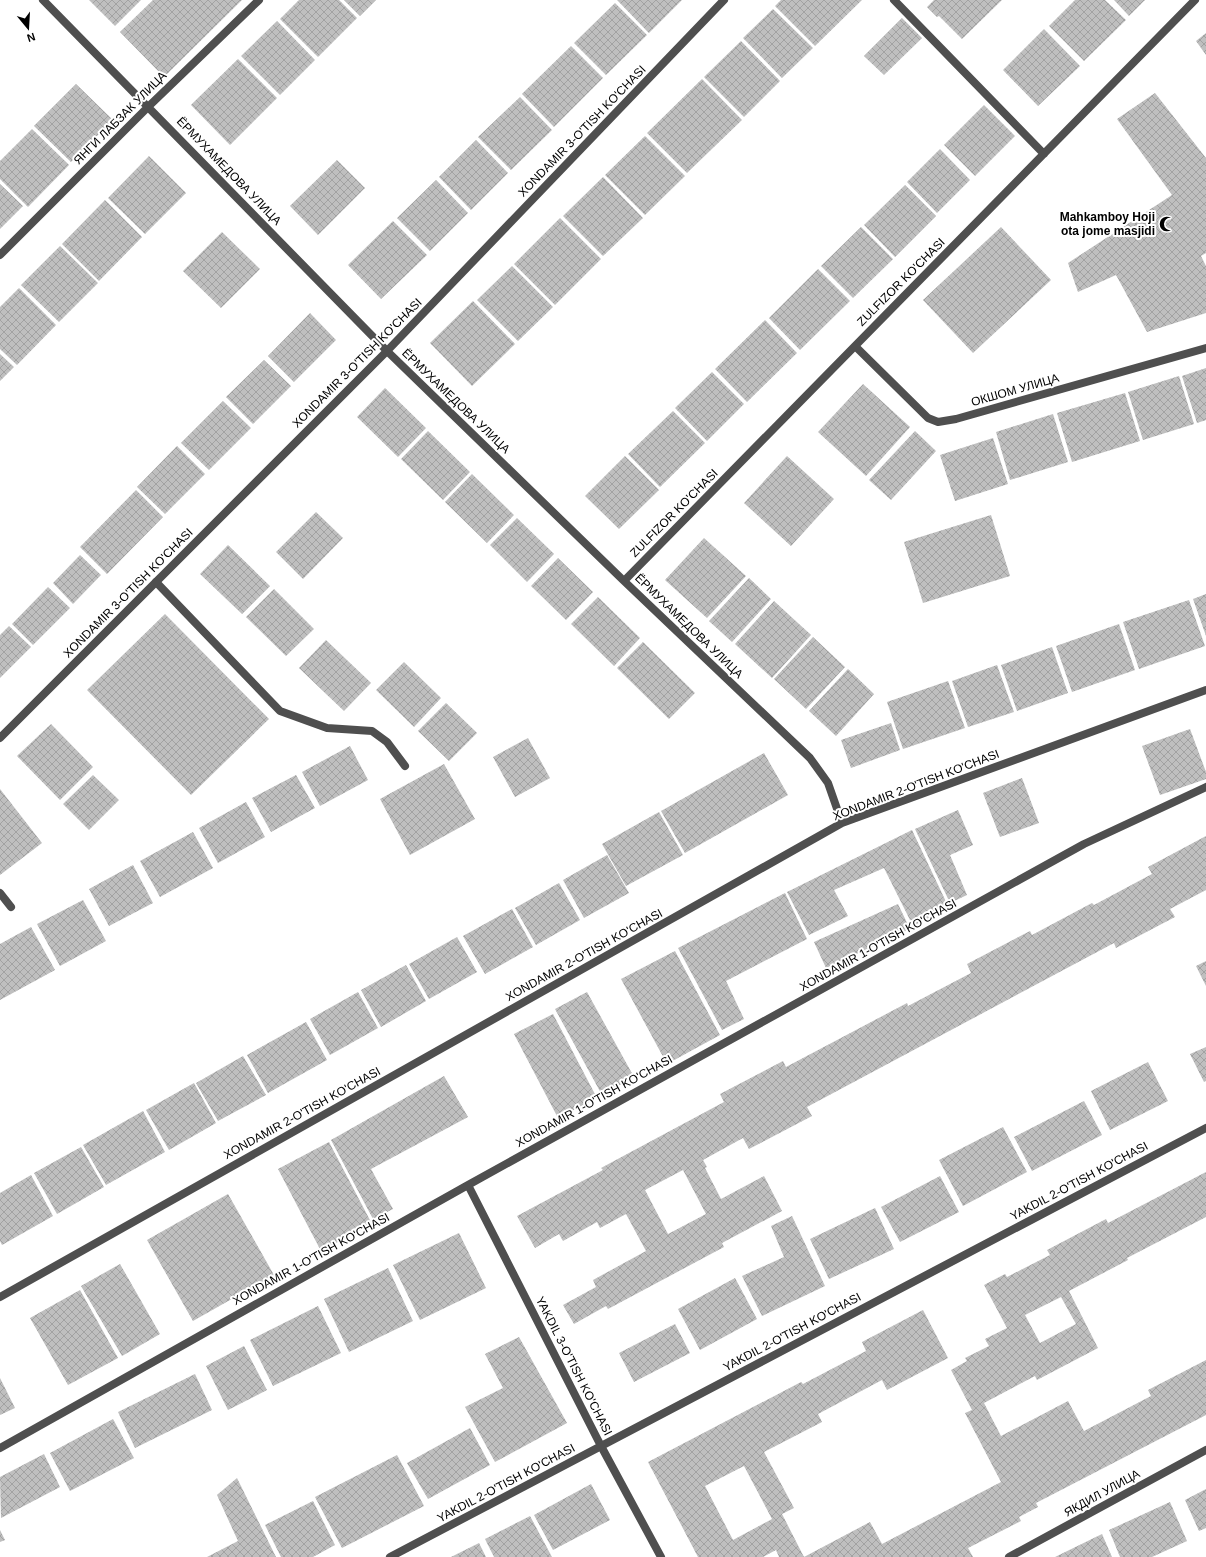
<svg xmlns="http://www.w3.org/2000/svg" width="1206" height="1557" font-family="Helvetica,sans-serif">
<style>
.building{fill:url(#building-cross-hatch);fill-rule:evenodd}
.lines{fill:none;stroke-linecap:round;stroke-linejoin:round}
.service{stroke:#4f4f4f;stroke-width:8}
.minor{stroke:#4f4f4f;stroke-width:8}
.labels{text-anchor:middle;stroke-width:4;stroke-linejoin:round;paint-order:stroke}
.street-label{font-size:12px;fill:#000;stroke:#fff}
.poi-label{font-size:12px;font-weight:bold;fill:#000;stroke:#fff;text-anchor:end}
</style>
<defs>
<pattern id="building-cross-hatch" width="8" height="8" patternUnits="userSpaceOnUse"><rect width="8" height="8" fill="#bfbfbf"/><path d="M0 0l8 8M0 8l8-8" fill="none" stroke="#a2a2a2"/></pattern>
</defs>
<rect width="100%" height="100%" fill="#fff"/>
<path class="building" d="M89,0H141L115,26Z
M153,0H242L164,77L120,32Z
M299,0H339L357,18L318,57L280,19Z
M344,0H376L360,16Z
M617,0H682L649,33Z
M781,0H862L815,46L775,6Z
M934,0H1002L962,39L939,16L937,17L927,7Z
M1075,0H1105L1126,20L1084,61L1049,26Z
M1114,0H1145L1129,16Z
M615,3L647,35L606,75L574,43Z
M773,9L813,48L782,78L743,38Z
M902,18L922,38L884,75L864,56Z
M277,21L315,60L280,95L241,56Z
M1044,29L1080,66L1038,106L1003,70Z
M1206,33V55L1196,41Z
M741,41L780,81L744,117L704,77Z
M571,46L603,78L554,127L522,94Z
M238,59L277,98L230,145L191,105Z
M702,79L742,120L687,173L647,133Z
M76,84L113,120L71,162L34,126Z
M1155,93L1206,158V253L1201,256L1206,266V313L1147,332L1116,275L1078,292L1068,263L1172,195L1117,119Z
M520,97L552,130L511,170L478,137Z
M984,105L1015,136L975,176L944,145Z
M32,129L69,165L28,207L0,179V161Z
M645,136L685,176L645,215L605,175Z
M476,140L508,173L471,210L439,177Z
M940,149L970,180L937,213L907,182Z
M149,156L186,193L145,234L108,198Z
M337,160L365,188L318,235L290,206Z
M603,177L643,218L603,256L563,216Z
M436,180L468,213L430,251L397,218Z
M0,184L23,206L0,229Z
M905,185L936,216L895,257L864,225Z
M105,200L142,237L99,281L62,244Z
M560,218L601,259L555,305L514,264Z
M393,221L427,255L381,299L348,265Z
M861,227L893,259L853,298L821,266Z
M1001,227L1051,280L973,353L923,300Z
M222,232L260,269L221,308L183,271Z
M60,246L98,283L59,322L21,285Z
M512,266L553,307L518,341L477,300Z
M818,269L850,301L800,350L769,318Z
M19,288L56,325L17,365L0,349V307Z
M473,301L515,344L472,386L430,343Z
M310,313L336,340L294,382L268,356Z
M765,320L797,353L747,402L715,369Z
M0,354L14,367L0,381Z
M264,360L291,386L253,424L226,397Z
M1206,368V420L1197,423L1182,376Z
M712,372L744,404L707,441L675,408Z
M1179,376L1194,424L1143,440L1128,392Z
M863,384L910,427L866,476L818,432Z
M385,388L426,428L398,457L357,417Z
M1125,393L1140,441L1072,462L1057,413Z
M223,401L251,428L209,470L181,443Z
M673,411L705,443L660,487L628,454Z
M1053,414L1068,462L1010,480L996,432Z
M428,431L470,472L443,500L401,459Z
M915,431L936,451L891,500L869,480Z
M993,438L1008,484L955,501L940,455Z
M177,446L205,474L165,514L137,487Z
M625,456L659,490L619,529L585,496Z
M787,456L834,499L791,546L744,503Z
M472,474L514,515L487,543L445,502Z
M136,490L163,517L107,574L80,547Z
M316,512L343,538L303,579L276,552Z
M991,515L1010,576L923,603L904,542Z
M517,518L554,554L527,582L490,545Z
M704,538L746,576L707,618L665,580Z
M228,545L270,586L242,614L200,574Z
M80,555L101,575L73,604L53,583Z
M558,558L593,592L566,620L531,586Z
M749,578L771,599L732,642L709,621Z
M48,587L70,608L33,645L12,624Z
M274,589L314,629L286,656L246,617Z
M1206,594V636L1193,599Z
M598,597L640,638L614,666L571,624Z
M1189,600L1205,646L1139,669L1123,622Z
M774,601L811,635L772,678L735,644Z
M165,614L269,719L191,795L87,690Z
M1119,624L1135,670L1072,692L1056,646Z
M9,626L31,647L0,678V635Z
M813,637L845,667L806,709L774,679Z
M326,640L371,683L344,711L299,668Z
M643,642L695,693L669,719L617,668Z
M1052,647L1068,693L1017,711L1001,665Z
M404,662L441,698L414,727L376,690Z
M997,665L1014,712L968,727L952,681Z
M848,669L874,694L836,736L809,711Z
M948,681L965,728L903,749L887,702Z
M446,703L477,733L449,761L418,731Z
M891,723L900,750L851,768L841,740Z
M51,724L93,767L60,800L17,756Z
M1190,729L1206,772V779L1160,795L1142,746Z
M528,738L550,778L515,797L493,757Z
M350,746L368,780L320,806L302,772Z
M764,753L788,795L685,853L661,811Z
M444,764L475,819L410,855L380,799Z
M93,775L119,800L89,830L63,804Z
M296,775L315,808L271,832L252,798Z
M1022,778L1039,823L1000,837L983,793Z
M0,789L42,843L0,875Z
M246,802L265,837L218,863L199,828Z
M958,810L973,845L950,855L967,895L950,903L915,829Z
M659,812L683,855L626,886L602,844Z
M912,830L949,908L913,926L884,868L834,890L848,916L809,935L787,892Z
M193,832L213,868L160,897L140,861Z
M1206,836V890L1170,909L1175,917L1116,948L1114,943L807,1107L812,1116L749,1149L743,1138L703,1160L707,1167L705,1168L721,1199L764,1176L782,1211L722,1243L724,1247L608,1309L606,1306L574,1324L563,1305L596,1287L593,1280L646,1251L626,1214L600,1228L597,1222L563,1241L559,1234L535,1248L517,1216L603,1170L601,1168L724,1102L720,1094L783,1061L786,1067L907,1003L908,1006L971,973L967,964L1030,931L1032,935L1092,903L1094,905L1152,874L1148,867ZM683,1170L706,1214L668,1234L645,1190Z
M607,855L629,893L584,918L563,880Z
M133,865L153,903L109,926L89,889Z
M559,883L580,920L536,945L515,908Z
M785,893L807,939L726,981L744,1019L722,1030L678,948Z
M83,900L106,941L60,966L37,924Z
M898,904L910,929L826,968L814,942Z
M512,909L533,947L485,974L463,936Z
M31,927L55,970L0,1000V944Z
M457,937L477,972L429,999L409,964Z
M675,951L720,1035L667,1064L621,979Z
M1206,961V986L1196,966Z
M406,965L426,1001L381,1027L361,990Z
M358,992L378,1028L330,1055L310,1019Z
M587,992L634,1077L602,1095L555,1009Z
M553,1014L597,1098L558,1118L514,1034Z
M306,1022L327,1060L268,1093L247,1055Z
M1206,1047V1081L1204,1082L1190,1054Z
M243,1056L266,1095L218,1121L196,1083Z
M1148,1062L1168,1101L1110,1130L1091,1091Z
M444,1076L468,1117L371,1169L393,1209L373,1219L331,1140Z
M194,1083L216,1123L169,1150L146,1110Z
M1084,1101L1102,1135L1032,1171L1014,1137Z
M143,1111L165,1152L106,1185L83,1145Z
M1003,1127L1027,1172L963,1206L939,1160Z
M329,1142L372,1224L321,1251L278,1169Z
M81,1147L104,1187L57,1214L34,1173Z
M1206,1172V1217L1127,1258L1128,1260L1069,1291L1098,1348L1037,1380L1035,1376L984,1403L1001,1436L1068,1401L1084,1431L1151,1396L1148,1390L1206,1360V1415L1036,1503L1038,1507L1019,1517L1021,1521L968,1548L973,1557H779L776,1550L763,1557H698L648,1462L801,1382L803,1384L866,1351L862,1342L923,1310L948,1358L887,1390L882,1380L818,1414L822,1422L764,1452L794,1508L782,1514L804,1557L870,1522L882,1544L1001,1482L965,1413L972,1410L951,1370L967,1361L965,1358L989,1346L985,1339L1007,1328L984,1285L1005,1274L1007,1277L1050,1255L1047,1250L1106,1219L1108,1223ZM1061,1297L1076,1324L1040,1343L1025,1315ZM744,1466L772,1519L733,1540L705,1486Z
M31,1175L53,1216L2,1245L0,1241V1193Z
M940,1176L959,1212L900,1242L881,1207Z
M228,1194L274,1275L193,1321L147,1240Z
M875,1208L894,1249L829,1279L810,1239Z
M792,1216L825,1286L762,1316L742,1276L784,1257L771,1226Z
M459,1233L486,1288L420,1320L393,1265Z
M120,1264L160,1334L122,1356L81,1286Z
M388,1268L413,1321L349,1352L324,1299Z
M735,1278L757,1319L700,1350L678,1309Z
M80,1290L118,1358L68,1385L30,1318Z
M318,1306L341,1353L273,1386L250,1340Z
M675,1324L690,1353L634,1382L619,1353Z
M519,1337L567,1423L495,1462L465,1407L503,1388L485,1354Z
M244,1346L267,1390L228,1410L206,1366Z
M195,1374L212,1410L135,1448L118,1412Z
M0,1378L15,1408L0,1415Z
M113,1419L134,1458L70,1491L50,1453Z
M470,1428L490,1465L428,1499L407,1463Z
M44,1454L60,1487L1,1518L0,1477Z
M397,1455L424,1506L342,1548L315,1497Z
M237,1478L276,1557H207L238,1541L217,1495Z
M591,1484L610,1520L553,1550L534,1515Z
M1206,1489V1528L1199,1531L1185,1500Z
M313,1501L335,1545L313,1557H281L265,1525Z
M1170,1502L1187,1541L1152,1557H1120L1109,1530Z
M530,1516L552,1557H494L485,1539Z
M0,1530L5,1540L0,1542Z
M1102,1534L1112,1557H1055Z
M479,1543L486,1557H451Z"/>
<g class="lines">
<path class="service" d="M156,582L280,711L327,728L372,731L387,742L405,766
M0,893L11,907"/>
<path class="minor" d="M43,0L387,351L624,581L810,758L828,783L842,823
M894,0L1044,154
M0,255L149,106L259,0
M855,346L928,418L938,422L956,419L1206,348
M624,581L1195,0
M0,738L387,351L724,0
M468,1185L601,1446L661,1557
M0,1297L842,823L1206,690
M0,1448L468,1185L1084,844L1206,787
M390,1557L1206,1128
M1009,1557L1206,1450"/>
</g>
<defs>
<symbol id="mosque-bare" viewBox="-9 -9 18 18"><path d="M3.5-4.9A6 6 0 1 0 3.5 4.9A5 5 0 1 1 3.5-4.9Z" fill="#000" stroke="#fff" stroke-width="2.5" paint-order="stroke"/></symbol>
</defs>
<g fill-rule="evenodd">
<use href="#mosque-bare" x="1156" y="213" width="22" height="22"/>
</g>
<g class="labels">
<g class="street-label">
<text transform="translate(120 118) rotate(-45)" y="4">ЯНГИ ЛАБЗАК УЛИЦА</text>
<text transform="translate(582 131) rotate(-46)" y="4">XONDAMIR 3-O'TISH KO'CHASI</text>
<text transform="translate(229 171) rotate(46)" y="4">ЁРМУХАМЕДОВА УЛИЦА</text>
<text transform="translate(901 282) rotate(-45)" y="4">ZULFIZOR KO'CHASI</text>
<text transform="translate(357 363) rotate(-45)" y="4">XONDAMIR 3-O'TISH KO'CHASI</text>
<text transform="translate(1015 390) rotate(-16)" y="4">ОКШОМ УЛИЦА</text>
<text transform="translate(456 401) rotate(44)" y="4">ЁРМУХАМЕДОВА УЛИЦА</text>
<text transform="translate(674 513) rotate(-45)" y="4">ZULFIZOR KO'CHASI</text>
<text transform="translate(128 593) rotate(-45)" y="4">XONDAMIR 3-O'TISH KO'CHASI</text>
<text transform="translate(689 626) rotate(44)" y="4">ЁРМУХАМЕДОВА УЛИЦА</text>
<text transform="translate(916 785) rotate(-21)" y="4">XONDAMIR 2-O'TISH KO'CHASI</text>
<text transform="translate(878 945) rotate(-29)" y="4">XONDAMIR 1-O'TISH KO'CHASI</text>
<text transform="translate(584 955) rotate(-29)" y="4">XONDAMIR 2-O'TISH KO'CHASI</text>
<text transform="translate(594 1101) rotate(-29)" y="4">XONDAMIR 1-O'TISH KO'CHASI</text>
<text transform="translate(302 1113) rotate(-29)" y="4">XONDAMIR 2-O'TISH KO'CHASI</text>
<text transform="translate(1079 1181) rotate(-28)" y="4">YAKDIL 2-O'TISH KO'CHASI</text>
<text transform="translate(311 1259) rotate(-29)" y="4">XONDAMIR 1-O'TISH KO'CHASI</text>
<text transform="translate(792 1332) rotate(-28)" y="4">YAKDIL 2-O'TISH KO'CHASI</text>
<text transform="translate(574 1366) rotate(63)" y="4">YAKDIL 3-O'TISH KO'CHASI</text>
<text transform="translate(506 1483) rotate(-28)" y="4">YAKDIL 2-O'TISH KO'CHASI</text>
<text transform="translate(1102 1493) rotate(-29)" y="4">ЯКДИЛ УЛИЦА</text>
</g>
<g class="poi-label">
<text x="1155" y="221">Mahkamboy Hoji<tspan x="1155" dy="14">ota jome masjidi</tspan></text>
</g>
</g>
<g transform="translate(28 28) rotate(162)" stroke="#ffffff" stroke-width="3" paint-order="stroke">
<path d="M0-3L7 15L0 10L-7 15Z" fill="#000000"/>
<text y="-6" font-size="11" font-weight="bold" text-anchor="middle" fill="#000000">N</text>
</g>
</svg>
